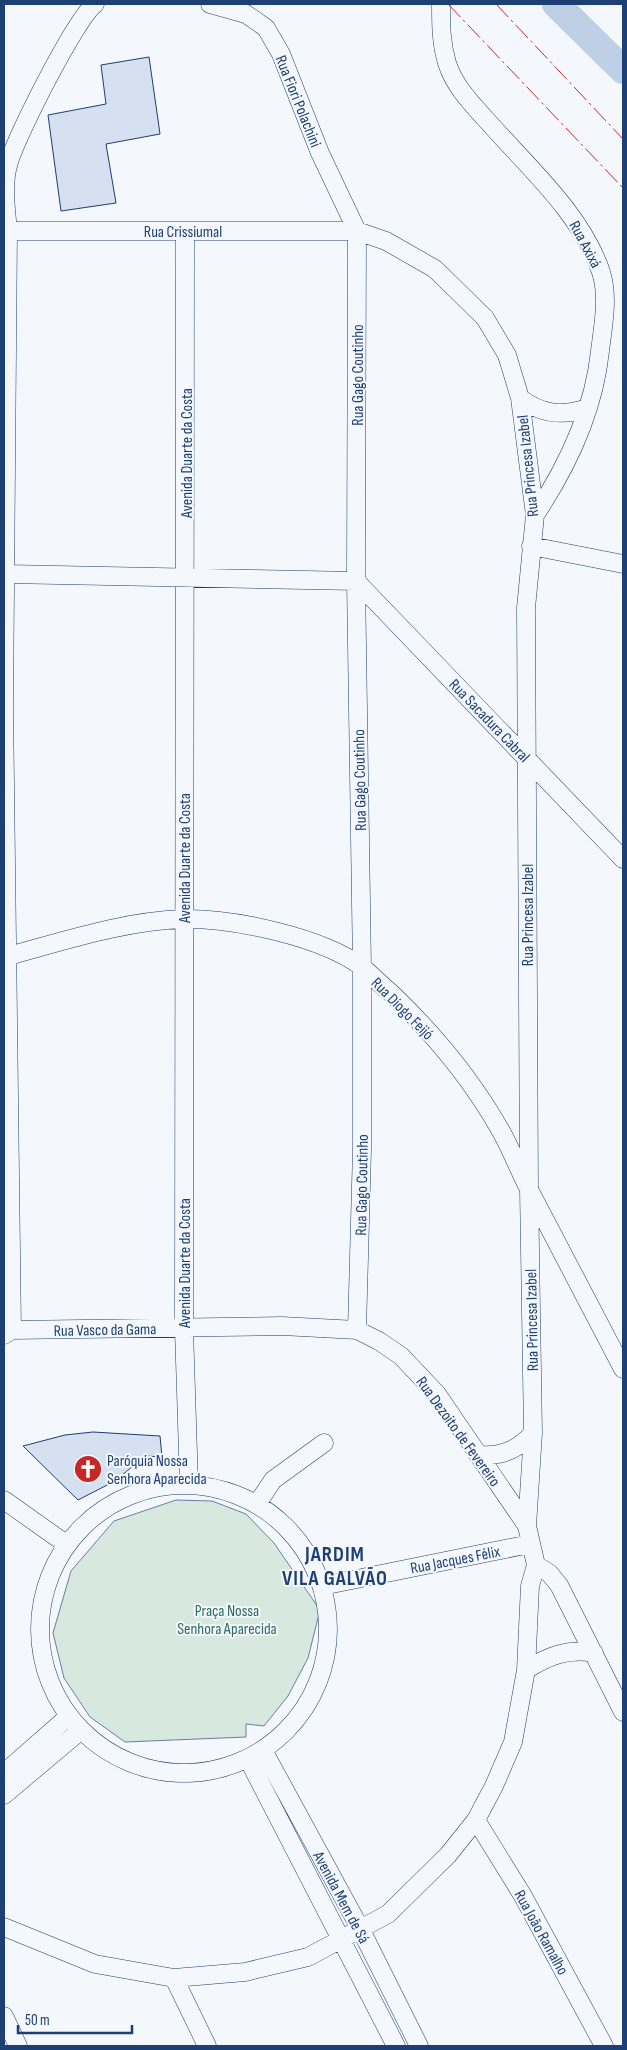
<svg xmlns="http://www.w3.org/2000/svg" width="627" height="2050" font-family="'Sofia Sans Condensed',sans-serif">
<style>
.green{fill:#d7e8df;stroke:#687fa3}
.lines{fill:none;stroke-linecap:round;stroke-linejoin:round}
.river{stroke:#bed0e5;stroke-width:28}
.building{fill:#d5e0f0;stroke:#1d3f73}
.minor-casing{stroke:#1d3f73;stroke-width:19}
.minor{stroke:#f4f7fb;stroke-width:18}
.power{stroke:#c62828;stroke-width:1;stroke-dasharray:18 4 2.5 4;stroke-linecap:butt}
.labels{text-anchor:middle;stroke-width:4;stroke-linejoin:round;paint-order:stroke}
.street-label{font-size:16px;fill:#1d3f73;stroke:#f4f7fb}
.poi-label{font-size:16px;fill:#1d3f73;stroke:#f4f7fb;text-anchor:start}
.park-label{font-size:16px;fill:#2c6c60;stroke:#f4f7fb}
.district-label{font-size:21px;font-weight:bold;letter-spacing:1px;fill:#1d3f73;stroke:#f4f7fb}
</style>
<rect width="100%" height="100%" fill="#f4f7fb"/>
<path class="green" d="M176,1500L212,1501L246,1514L274,1543L320,1610L308,1658L288,1696L264,1726L246,1724V1737L125,1742L90,1717L64,1678L53,1633L71,1571L114,1521Z"/>
<g class="lines">
<path class="river" d="M556,4L623,70"/>
</g>
<path class="building" d="M149,57L160,134L106,144L116,203L61,211L48,115L106,104L101,65Z
M93,1432L160,1436L162,1457L145,1456L115,1481L78,1500L23,1446L65,1435Z"/>
<g class="lines">
<defs>
<path id="minor" d="M210,4L246,14L266,28L281,54L320,153L357,231L356,581L362,967V1149L357,1330
M441,4C441,25 441,43 447,63C455,88 474,106 491,125C530,169 582,215 601,272C609,297 603,326 600,351C594,409 567,467 535,515
M185,231L184,1329L189,1485
M520,398C541,414 562,417 587,408
M531,546L623,564
M7,574L356,581L623,859
M4,960L8,956C64,941 124,921 183,919C233,918 322,937 362,967C372,975 381,985 391,993C434,1034 473,1081 502,1133C513,1153 521,1175 532,1195C562,1253 593,1311 623,1369
M12,1330L4,707L8,231C6,208 2,184 9,162C16,137 77,16 95,4
M4,1335L12,1330L282,1326L357,1330L379,1341L401,1356L437,1394L527,1526
M478,1455C501,1457 518,1450 533,1433
M40 1629a144 144 0 1 1 288 0a144 144 0 1 1-288 0Z
M4,1500L66,1544
M257,1504L273,1480L324,1443
M536,1565L549,1573L559,1585L623,1712
M322,1586L530,1544
M526,1670C548,1656 568,1648 594,1653
M263,1750L361,1930L419,2046
M248,1759L396,2046
M4,1773L68,1717
M4,1795L80,1731
M476,1820L523,1896L604,2046
M4,1927L95,1964L174,1978L245,1972L308,1957L388,1914L448,1855L476,1820L494,1786L513,1742L526,1670L530,1586L536,1565L527,1526L533,1433L529,1189L526,608L535,515L520,398L507,355L485,318L435,269L386,241L357,231H8
M174,1978L207,2046
M4,2016L18,2046"/>
</defs>
<use href="#minor" class="minor-casing"/>
<use href="#minor" class="minor"/>
<path class="power" d="M448,4L623,188
M496,4L623,139"/>
</g>
<defs>
<symbol id="church-disc" viewBox="-11 -11 22 22"><circle r="9.5" fill="#c62828" stroke="#f4f7fb"/><path d="M-1.2-6h2.4v3.5h3.3v2.4h-3.3V6h-2.4V-.1h-3.3v-2.4h3.3Z" fill="#fff"/></symbol>
</defs>
<g fill-rule="evenodd">
<use href="#church-disc" x="72" y="1453" width="32" height="32"/>
</g>
<g class="labels">
<g class="street-label">
<text transform="translate(299 101) rotate(68)" y="6">Rua Fiori Polachini</text>
<text x="183" y="237">Rua Crissiumal</text>
<text transform="translate(586 244) rotate(62)" y="6">Rua Axixá</text>
<text transform="translate(357 375) rotate(-90)" y="6">Rua Gago Coutinho</text>
<text transform="translate(186 453) rotate(-90)" y="6">Avenida Duarte da Costa</text>
<text transform="translate(527 466) rotate(-96)" y="6">Rua Princesa Izabel</text>
<text transform="translate(490 720) rotate(46)" y="6">Rua Sacadura Cabral</text>
<text transform="translate(359 780) rotate(-91)" y="6">Rua Gago Coutinho</text>
<text transform="translate(184 858) rotate(-90)" y="6">Avenida Duarte da Costa</text>
<text transform="translate(527 915) rotate(-90)" y="6">Rua Princesa Izabel</text>
<text transform="translate(403 1008) rotate(45)" y="6">Rua Diogo Feijó</text>
<text transform="translate(361 1185) rotate(-89)" y="6">Rua Gago Coutinho</text>
<text transform="translate(184 1263) rotate(-90)" y="6">Avenida Duarte da Costa</text>
<text transform="translate(531 1320) rotate(-91)" y="6">Rua Princesa Izabel</text>
<text transform="translate(105 1329) rotate(-1)" y="6">Rua Vasco da Gama</text>
<text transform="translate(459 1431) rotate(54)" y="6">Rua Dezoito de Fevereiro</text>
<text transform="translate(455 1559) rotate(-11)" y="6">Rua Jacques Félix</text>
<text transform="translate(342 1897) rotate(62)" y="6">Avenida Mem de Sá</text>
<text transform="translate(542 1932) rotate(61)" y="6">Rua João Ramalho</text>
</g>
<g class="poi-label">
<text x="107" y="1466">Paróquia Nossa<tspan x="107" dy="18">Senhora Aparecida</tspan></text>
</g>
<g class="park-label">
<text x="227" y="1616">Praça Nossa<tspan x="227" dy="18">Senhora Aparecida</tspan></text>
</g>
<g class="district-label">
<text x="335" y="1561">JARDIM<tspan x="335" dy="24">VILA GALVÃO</tspan></text>
</g>
</g>
<rect width="627" height="2050" fill="none" stroke="#1d3f73" stroke-width="10"/>
<path d="M18 2025v8h114v-8" fill="none" stroke="#1d3f73" stroke-width="2.5"/>
<text x="25" y="2025" font-size="15" fill="#1d3f73" stroke="#f4f7fb" stroke-width="4" paint-order="stroke">50 m</text>
</svg>
